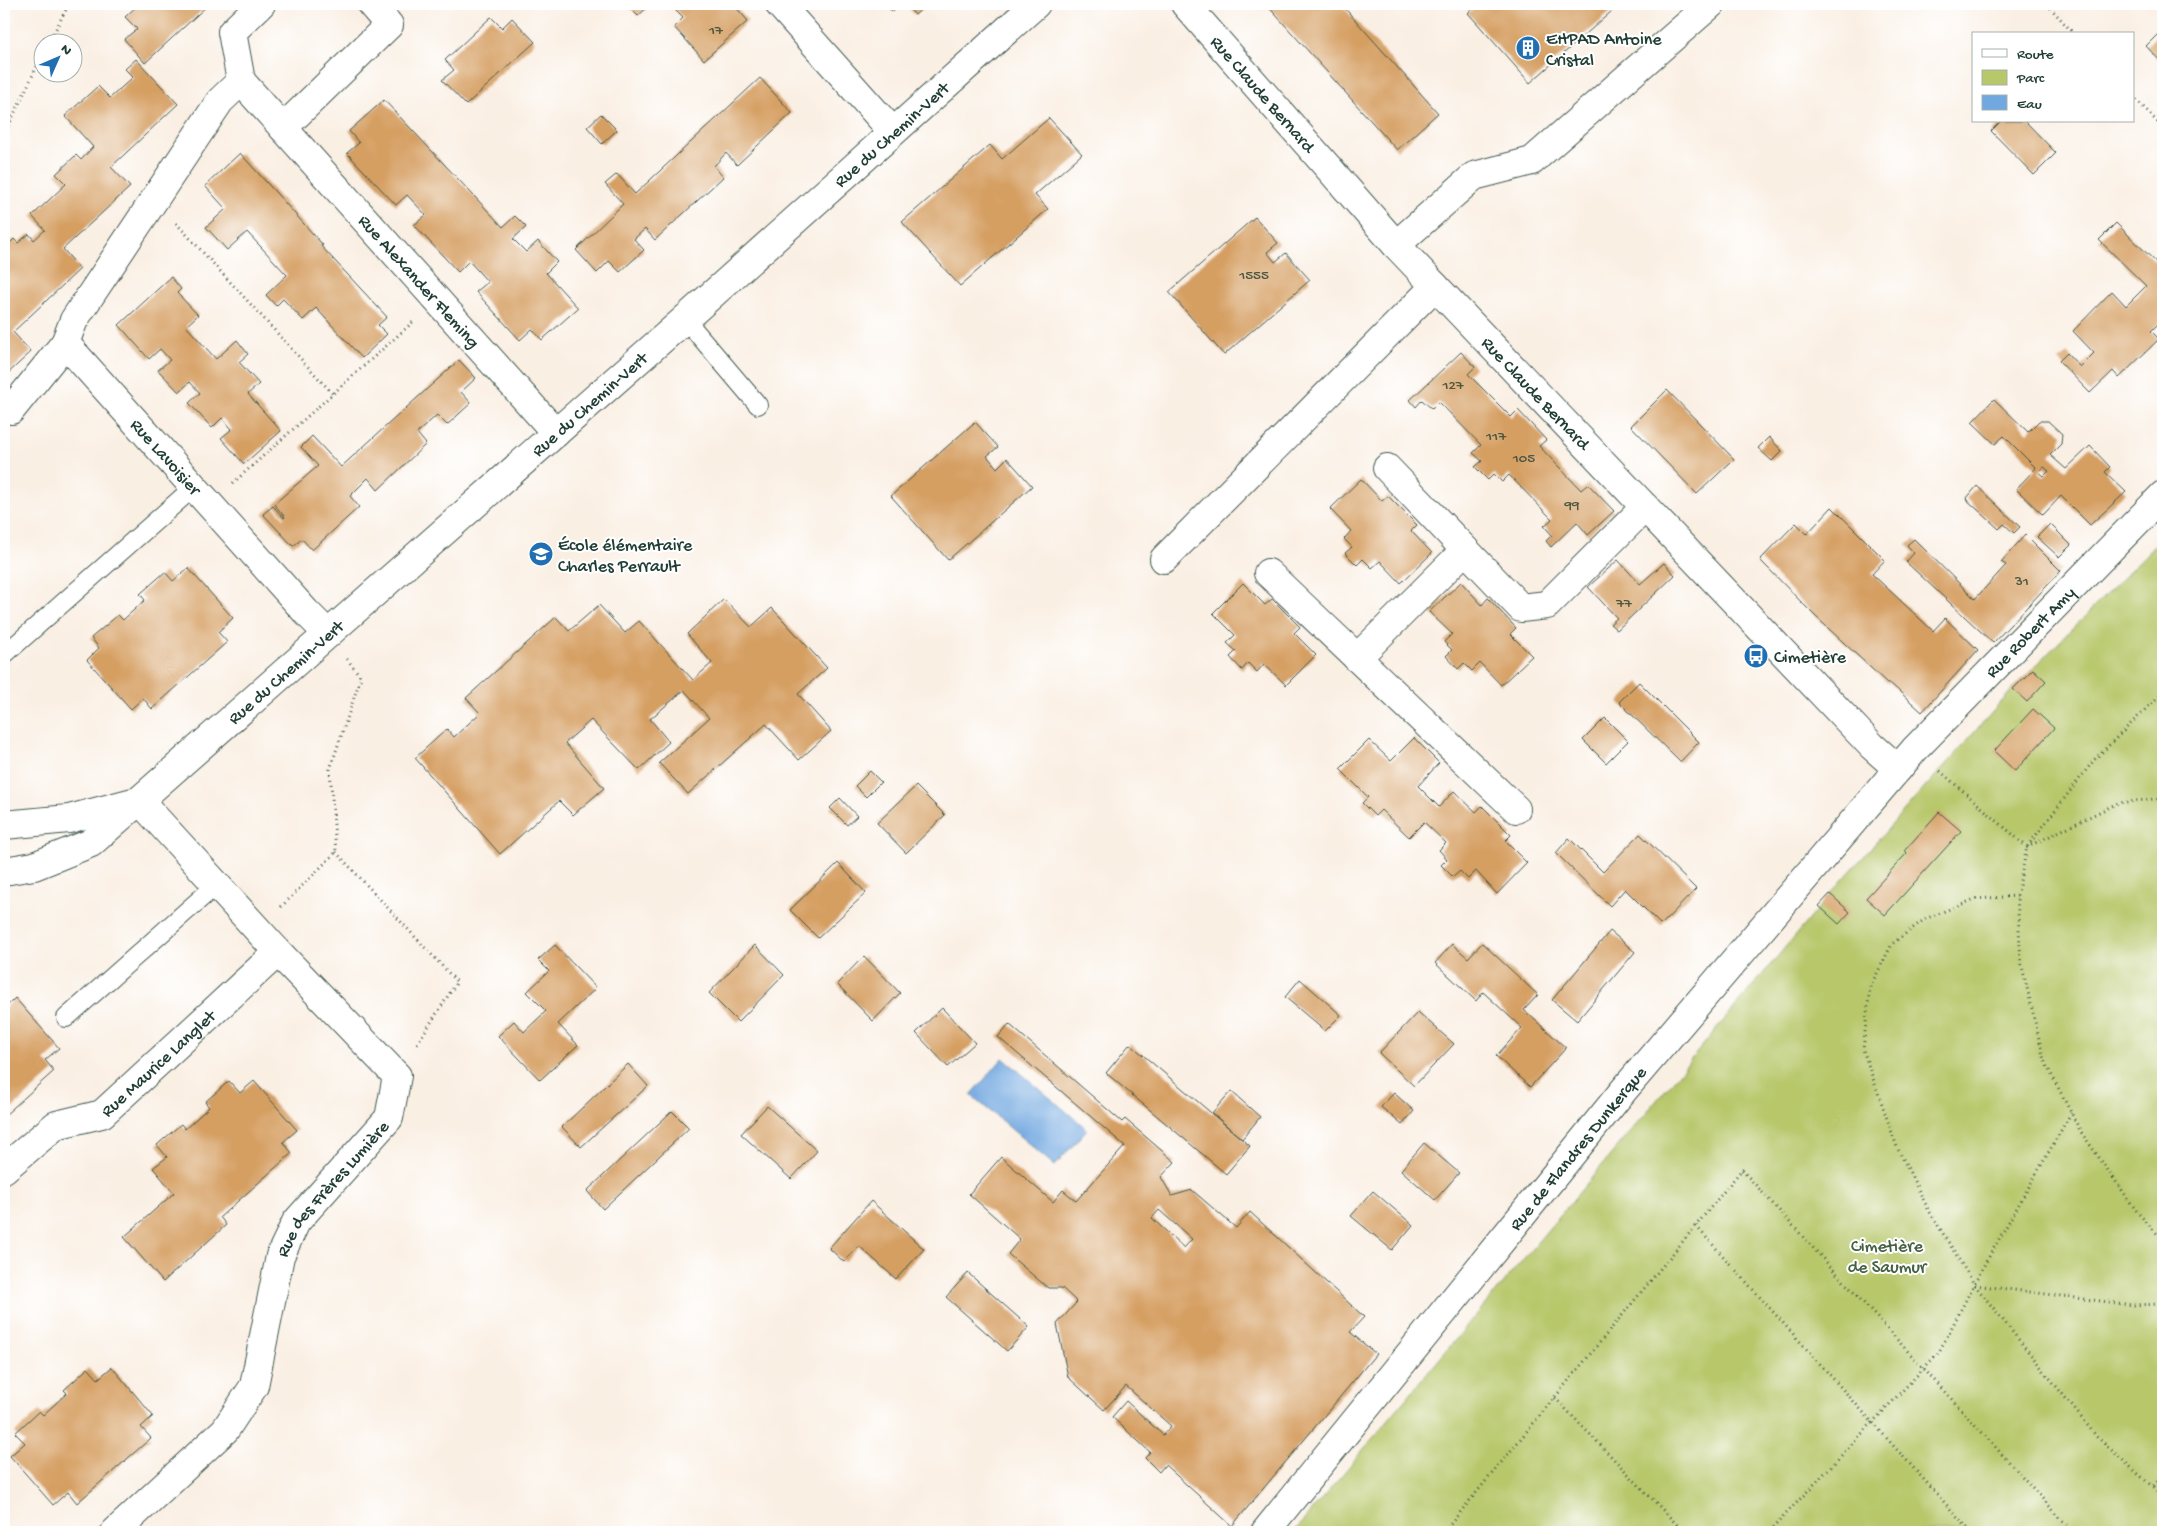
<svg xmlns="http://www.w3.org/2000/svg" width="2167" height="1536" font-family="'Gochi Hand',sans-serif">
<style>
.green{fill:#b7c76a;stroke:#6b824f}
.water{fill:#72a8e0;stroke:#48728a}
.building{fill:#d59f62;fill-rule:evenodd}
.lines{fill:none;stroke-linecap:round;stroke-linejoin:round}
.service-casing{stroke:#40584e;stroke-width:20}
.minor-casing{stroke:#40584e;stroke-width:30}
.path{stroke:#40584e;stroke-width:3;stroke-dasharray:1 4;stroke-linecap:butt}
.service{stroke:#fff;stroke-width:18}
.minor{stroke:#fff;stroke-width:28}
.labels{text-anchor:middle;stroke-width:4;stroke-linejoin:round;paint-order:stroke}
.number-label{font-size:15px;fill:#4c5640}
.poi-label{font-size:18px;fill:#1f3d34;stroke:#fff;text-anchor:start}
.street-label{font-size:18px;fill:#1f3d34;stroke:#fff}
.park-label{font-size:18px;fill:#456042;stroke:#fff}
</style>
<rect width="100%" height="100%" fill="#fff"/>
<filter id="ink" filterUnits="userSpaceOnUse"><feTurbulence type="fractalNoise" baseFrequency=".02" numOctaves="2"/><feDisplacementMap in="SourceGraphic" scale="10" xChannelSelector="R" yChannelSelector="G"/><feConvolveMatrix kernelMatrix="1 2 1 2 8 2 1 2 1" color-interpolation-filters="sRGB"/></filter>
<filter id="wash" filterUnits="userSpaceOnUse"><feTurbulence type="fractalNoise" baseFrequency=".0096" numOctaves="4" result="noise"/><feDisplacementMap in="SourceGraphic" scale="20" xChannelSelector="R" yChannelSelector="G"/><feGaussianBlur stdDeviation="1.12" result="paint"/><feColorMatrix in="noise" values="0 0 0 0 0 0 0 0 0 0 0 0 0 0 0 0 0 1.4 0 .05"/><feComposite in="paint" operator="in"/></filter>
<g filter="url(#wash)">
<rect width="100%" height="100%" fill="#faefe3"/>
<path class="green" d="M2163,537V1532H1294L1830,894L2013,689Z"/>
<path class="water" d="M1003,1058L1087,1129L1055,1166L971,1095Z"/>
<g id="blocks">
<path class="building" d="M139,4H209L145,63L124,39L137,29L125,17Z
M626,4H651L638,16Z
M669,4H733L748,21L704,60L674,27L683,18Z
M885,4H902L893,12Z
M905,4H927L915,15Z
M1266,4H1341L1438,113L1397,150Z
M1479,4H1620L1530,83L1468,13Z
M491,17L502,28L512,18L535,42L466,105L442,80L454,70L445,60Z
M2163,29V64L2146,46Z
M136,59L178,104L111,167L130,187L63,249L80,269L13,332L31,352L4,377V328L6,326L4,323V249L14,239L18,243L29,234L34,240L45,230L32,216L66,184L56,174L76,155L81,160L93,147L65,116L98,86L110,98L133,77L125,69Z
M760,78L792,113L737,165L726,153L714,166L723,177L655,240L645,229L634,239L644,250L620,272L609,261L597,273L576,250L623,204L605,184L617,174L635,194Z
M384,100L503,227L515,216L526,227L513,239L526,252L538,241L557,262L546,273L578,308L542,340L532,329L520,340L476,292L488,282L469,261L458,272L414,225L426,215L407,195L396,205L347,153L359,143L349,131Z
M601,114L617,130L602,144L587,127Z
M1049,118L1082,154L1035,195L1048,209L960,286L902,222L990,145L1002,159Z
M2001,121H2025L2056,153L2034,175L1991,131Z
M240,153L323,245L321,246L387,317L378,325L387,334L362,358L316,308L303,320L283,299L276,306L266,295L287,275L247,232L227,250L206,227L226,209L205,186Z
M1255,217L1278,243L1267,252L1275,262L1286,253L1310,280L1224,355L1169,292Z
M2116,223L2163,269V319L2151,331L2159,339L2119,378L2113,371L2090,393L2059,361L2067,353L2080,367L2094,353L2073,331L2112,291L2126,306L2146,286L2099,240Z
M171,277L181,289L177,293L198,315L186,326L216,359L237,340L248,354L239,362L259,384L248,394L281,431L244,464L221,438L232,429L222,418L212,428L189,403L200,393L190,382L179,392L158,370L170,360L160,349L149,359L119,325Z
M1461,352L1475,367L1468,374L1511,417L1518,410L1546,440L1539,446L1581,490L1588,484L1614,511L1588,535L1577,522L1551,547L1546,541L1552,535L1544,526L1552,519L1509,475L1502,482L1494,474L1488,480L1475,467L1482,461L1473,453L1481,445L1439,402L1432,409L1422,400L1416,407L1410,400Z
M459,360L476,378L461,392L471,403L447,425L437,415L417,433L426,444L378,490L368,478L350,496L359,507L312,550L302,539L293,546L263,514L273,506L284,518L285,517L274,504L318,466L301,447L312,436L341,467Z
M1667,390L1734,459L1697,494L1631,426Z
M1994,399L2028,432L2039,421H2048L2062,434L2061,444L2050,455L2066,469L2090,446L2110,467L2105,472L2126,492L2090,525L2061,496L2043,515L2016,489L2036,468L2004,436L1995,444L1972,422ZM2044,467L2049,471L2044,476L2039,472Z
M975,422L998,447L987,456L997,468L1007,458L1032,486L948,560L891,496Z
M1769,437L1782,451L1772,461L1758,448Z
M1361,479L1382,501L1388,496L1417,525L1411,531L1432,553L1401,583L1380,561L1372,568L1363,559L1357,565L1345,553L1352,547L1344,539L1351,531L1330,509Z
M1977,486L2020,527L2014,533L2004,524L1999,529L1966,499Z
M1832,507L1885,560L1872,574L1933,631L1945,618L1978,650L1922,712L1890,683H1887L1814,615L1760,560L1796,523L1807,534Z
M2050,524L2071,545L2059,557L2037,537Z
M2025,535L2061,571L1993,643L1906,562L1914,553L1907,545L1914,539L1975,599L2006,565L2001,562Z
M1618,560L1640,584L1664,563L1675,575L1617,630L1610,624L1617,618L1588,587Z
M188,568L233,618L218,632L227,642L152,709L143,698L131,709L87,660L99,648L91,638L118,615L123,620L145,600L140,594L165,572L173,581Z
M1461,582L1482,605L1488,598L1516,628L1510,634L1532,656L1501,685L1480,663L1472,671L1464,663L1458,669L1446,656L1452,650L1444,642L1452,634L1429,612Z
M1243,583L1265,605L1272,599L1300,627L1294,633L1316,655L1286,685L1264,664L1257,672L1248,663L1242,670L1230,657L1236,651L1227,643L1235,635L1213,613Z
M724,599L751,627L772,608L827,668L798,694L831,731L799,760L766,724L688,794L659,763L709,718L684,690L650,719L669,742L639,770L591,720L565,743L604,788L573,815L559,801L500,854L415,758L447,729L454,737L480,713L466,698L556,617L569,631L599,605L625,633L639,621L693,680L712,663L687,634Z
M2033,669L2046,681L2027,702L2013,689Z
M1639,682L1699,742L1680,762L1619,702Z
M2033,709L2054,728L2015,771L1994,751Z
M1605,718L1628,741L1606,763L1583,740Z
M1414,738L1439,763L1418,786L1439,807L1454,791L1476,812L1482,806L1511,835L1505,841L1527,863L1497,894L1476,871L1468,879L1460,871L1453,877L1441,865L1447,859L1439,850L1446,843L1424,822L1409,837L1381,810L1375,816L1362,803L1368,797L1340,769L1369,740L1391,761Z
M870,771L881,782L866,797L855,786Z
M916,786L945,815L906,853L877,823Z
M840,798L857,816L847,825L830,808Z
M1939,812L1961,831L1885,915L1866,898L1907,853L1905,850Z
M1640,834L1696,889L1661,925L1625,889L1610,906L1556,853L1569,838L1603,872Z
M838,863L866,893L818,938L790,910Z
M1830,894L1850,912L1839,924L1819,906Z
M1610,931L1635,952L1577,1021L1552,1000Z
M1482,943L1538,995L1524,1010L1566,1048L1530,1087L1496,1056L1522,1028L1483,992L1476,1001L1435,963L1452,944L1468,958Z
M555,945L596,988L558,1024L578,1045L540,1080L498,1036L514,1021L524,1032L546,1011L527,992L549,971L538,960Z
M755,945L784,975L738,1022L709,993Z
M864,956L900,993L873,1021L837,984Z
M1300,979L1341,1015L1325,1031L1285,997Z
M15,998L59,1048L45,1060L54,1071L4,1116V1009Z
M942,1008L975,1043L948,1067L916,1033Z
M1418,1012L1454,1044L1414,1086L1379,1053Z
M1009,1024L1122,1122L1125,1119L1175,1162L1161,1177L1172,1196L1192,1190L1236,1228L1250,1212L1364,1317L1350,1332L1376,1354L1232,1526L1165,1465L1159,1472L1145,1458L1150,1452L1112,1417L1126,1401L1163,1435L1171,1426L1126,1386L1104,1410L1068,1377L1057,1324L1077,1302L1062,1288H1048L1008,1254L1020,1239L969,1194L1001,1157L1053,1202L1063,1190L1076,1201L1125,1146L998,1037ZM1159,1210L1192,1239L1184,1248L1152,1218Z
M1130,1044L1250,1146L1226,1174L1106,1073Z
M628,1064L648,1086L581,1147L562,1127Z
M229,1081L240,1093L254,1081L297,1130L283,1142L292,1153L220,1217L226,1225L163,1282L124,1237L174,1193L153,1168L167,1157L157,1145L181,1124L185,1129L209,1107L205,1102Z
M1231,1091L1260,1117L1242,1139L1212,1113Z
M1394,1093L1414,1111L1402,1125L1381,1107Z
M767,1106L817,1151L791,1179L741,1134Z
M672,1111L689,1128L603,1209L587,1191Z
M1424,1143L1459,1173L1435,1200L1401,1170Z
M1373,1191L1413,1225L1392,1250L1351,1216Z
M871,1201L924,1249L896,1279L859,1246L844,1262L829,1248Z
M968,1273L1029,1327L1007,1351L946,1297Z
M112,1367L153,1416L141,1427L151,1438L77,1503L68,1492L53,1505L10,1456L25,1443L15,1433L39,1411L43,1415L67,1393L64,1390L88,1368L98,1379Z"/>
</g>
</g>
<g filter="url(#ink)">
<use href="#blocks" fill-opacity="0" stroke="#40584e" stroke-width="1"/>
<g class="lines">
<defs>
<path id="service" d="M685,319L758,405
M4,655L194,487
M66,1018L216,885"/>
<g id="minor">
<path d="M779,4L893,132"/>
<path id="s1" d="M1185,4L1396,245L1872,746L1898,769"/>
<path d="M241,81L232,32L261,4"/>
<path d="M283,128L389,25L371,4"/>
<path d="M1396,245L1474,176L1532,161L1711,4"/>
<path id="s2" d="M65,343L306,612L328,634"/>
<path id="s3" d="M11,410L65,343L74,320L220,101L241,81L556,433"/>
<path d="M1387,468L1521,608L1547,605L1645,507"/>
<path d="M1164,559L1435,286"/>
<path d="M1268,573L1516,809"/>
<path d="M1357,658L1465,550"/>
<path d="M4,825L69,819L133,802"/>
<path id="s4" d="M4,871L34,866L91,843L685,319L1036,4"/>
<path id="s5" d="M4,1169L56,1125L102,1114L278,952"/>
<path id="s6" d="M115,1532L225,1430L254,1386L280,1256L296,1222L389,1118L397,1076L278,952L140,801"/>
<path id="s7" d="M1265,1532L1623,1091L1915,749L2163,495"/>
</g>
</defs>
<use href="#service" class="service-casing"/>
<use href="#minor" class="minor-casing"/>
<path class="path" d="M2047,4L2074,34
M49,42L69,4
M2133,96L2163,128
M4,135L42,56
M176,223L333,394
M233,483L413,322
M2163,692L2094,760L2027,847L2017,896L2021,962L2044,1060L2081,1132L2138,1213L2163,1240
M1940,771L2027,847L2118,803L2163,798
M336,852L457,982L415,1047
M2017,896L1975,899L1925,919L1892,944L1870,987L1863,1050L1897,1147L1928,1209L1974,1284L2097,1437L2163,1496
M281,907L336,852L330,769L361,677L347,659
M1742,1170L2073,1532
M1696,1226L1971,1532
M1975,1285L2132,1305L2163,1304
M1555,1398L1684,1532
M2153,1486L2163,1477
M1444,1532L1744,1167
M1769,1532L1939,1352L1982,1269L2071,1113"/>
<use href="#service" class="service"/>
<use href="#minor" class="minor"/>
</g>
</g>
<defs>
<symbol id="building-disc" viewBox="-11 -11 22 22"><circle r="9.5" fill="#1f6fb2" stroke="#fff"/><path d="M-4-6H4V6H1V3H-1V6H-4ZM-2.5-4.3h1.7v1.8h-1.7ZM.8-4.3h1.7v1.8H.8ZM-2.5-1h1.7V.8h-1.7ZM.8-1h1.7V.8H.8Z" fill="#fff"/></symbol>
<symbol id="school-disc" viewBox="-11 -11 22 22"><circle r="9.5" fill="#1f6fb2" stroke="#fff"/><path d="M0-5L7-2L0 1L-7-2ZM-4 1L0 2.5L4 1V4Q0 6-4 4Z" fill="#fff"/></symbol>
<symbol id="bus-disc" viewBox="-11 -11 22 22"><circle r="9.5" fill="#1f6fb2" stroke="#fff"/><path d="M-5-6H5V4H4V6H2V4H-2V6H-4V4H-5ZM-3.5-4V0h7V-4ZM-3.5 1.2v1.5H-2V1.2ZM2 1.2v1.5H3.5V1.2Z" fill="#fff"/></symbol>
</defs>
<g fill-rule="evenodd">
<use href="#building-disc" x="1514" y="34" width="28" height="28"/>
<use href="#school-disc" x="527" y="540" width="28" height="28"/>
<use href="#bus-disc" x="1742" y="642" width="28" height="28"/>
</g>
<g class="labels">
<g class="number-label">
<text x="716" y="34">17</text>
<text x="1254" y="279">1555</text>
<text x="1453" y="389">127</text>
<text x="1496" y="440">117</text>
<text x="1524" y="462">105</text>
<text x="1572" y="509">99</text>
<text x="2022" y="585">31</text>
<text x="1624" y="607">77</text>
</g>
<g class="poi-label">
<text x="1546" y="44">EHPAD Antoine<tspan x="1546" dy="21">Cristal</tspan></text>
<text x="558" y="550">École élémentaire<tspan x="558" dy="21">Charles Perrault</tspan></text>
<text x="1774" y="662">Cimetière</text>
</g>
<g class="street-label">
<text dy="6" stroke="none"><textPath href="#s1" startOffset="119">Rue Claude Bernard</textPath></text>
<text dy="6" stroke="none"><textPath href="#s4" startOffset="1161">Rue du Chemin-Vert</textPath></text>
<text dy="6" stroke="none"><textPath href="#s3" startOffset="671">Rue Alexander Fleming</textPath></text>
<text dy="6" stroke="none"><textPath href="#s1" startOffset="524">Rue Claude Bernard</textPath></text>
<text dy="6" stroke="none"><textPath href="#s4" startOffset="756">Rue du Chemin-Vert</textPath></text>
<text dy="6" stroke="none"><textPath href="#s2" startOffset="152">Rue Lavoisier</textPath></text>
<text dy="6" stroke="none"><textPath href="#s7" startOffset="1182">Rue Robert Amy</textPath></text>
<text dy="6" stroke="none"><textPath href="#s4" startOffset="351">Rue du Chemin-Vert</textPath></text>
<text dy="6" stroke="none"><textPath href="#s5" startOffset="191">Rue Maurice Langlet</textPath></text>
<text dy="6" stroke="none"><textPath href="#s7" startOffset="495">Rue de Flandres Dunkerque</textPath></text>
<text dy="6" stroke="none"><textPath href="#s6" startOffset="421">Rue des Frères Lumière</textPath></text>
</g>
<g class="park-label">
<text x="1887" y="1251">Cimetière<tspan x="1887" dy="21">de Saumur</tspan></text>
</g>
</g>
<rect width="2167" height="1536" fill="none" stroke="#fff" stroke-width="20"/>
<rect x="1972" y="32" width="162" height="90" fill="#ffffff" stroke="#a5b1ae"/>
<rect x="1982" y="49" width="25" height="8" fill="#ffffff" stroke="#a5b1ae"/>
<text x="2017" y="58" font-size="15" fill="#1f3d34">Route</text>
<rect x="1982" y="70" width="25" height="15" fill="#b7c76a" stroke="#a5b1ae"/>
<text x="2017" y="82" font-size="15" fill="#1f3d34">Parc</text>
<rect x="1982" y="95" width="25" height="15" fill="#72a8e0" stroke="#a5b1ae"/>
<text x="2017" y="108" font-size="15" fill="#1f3d34">Eau</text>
<g transform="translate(58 58) rotate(45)"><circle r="24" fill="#ffffff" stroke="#a5b1ae"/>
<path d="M0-4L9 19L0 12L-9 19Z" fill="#1f6fb2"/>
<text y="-8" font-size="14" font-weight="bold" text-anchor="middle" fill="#1f3d34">N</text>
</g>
</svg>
